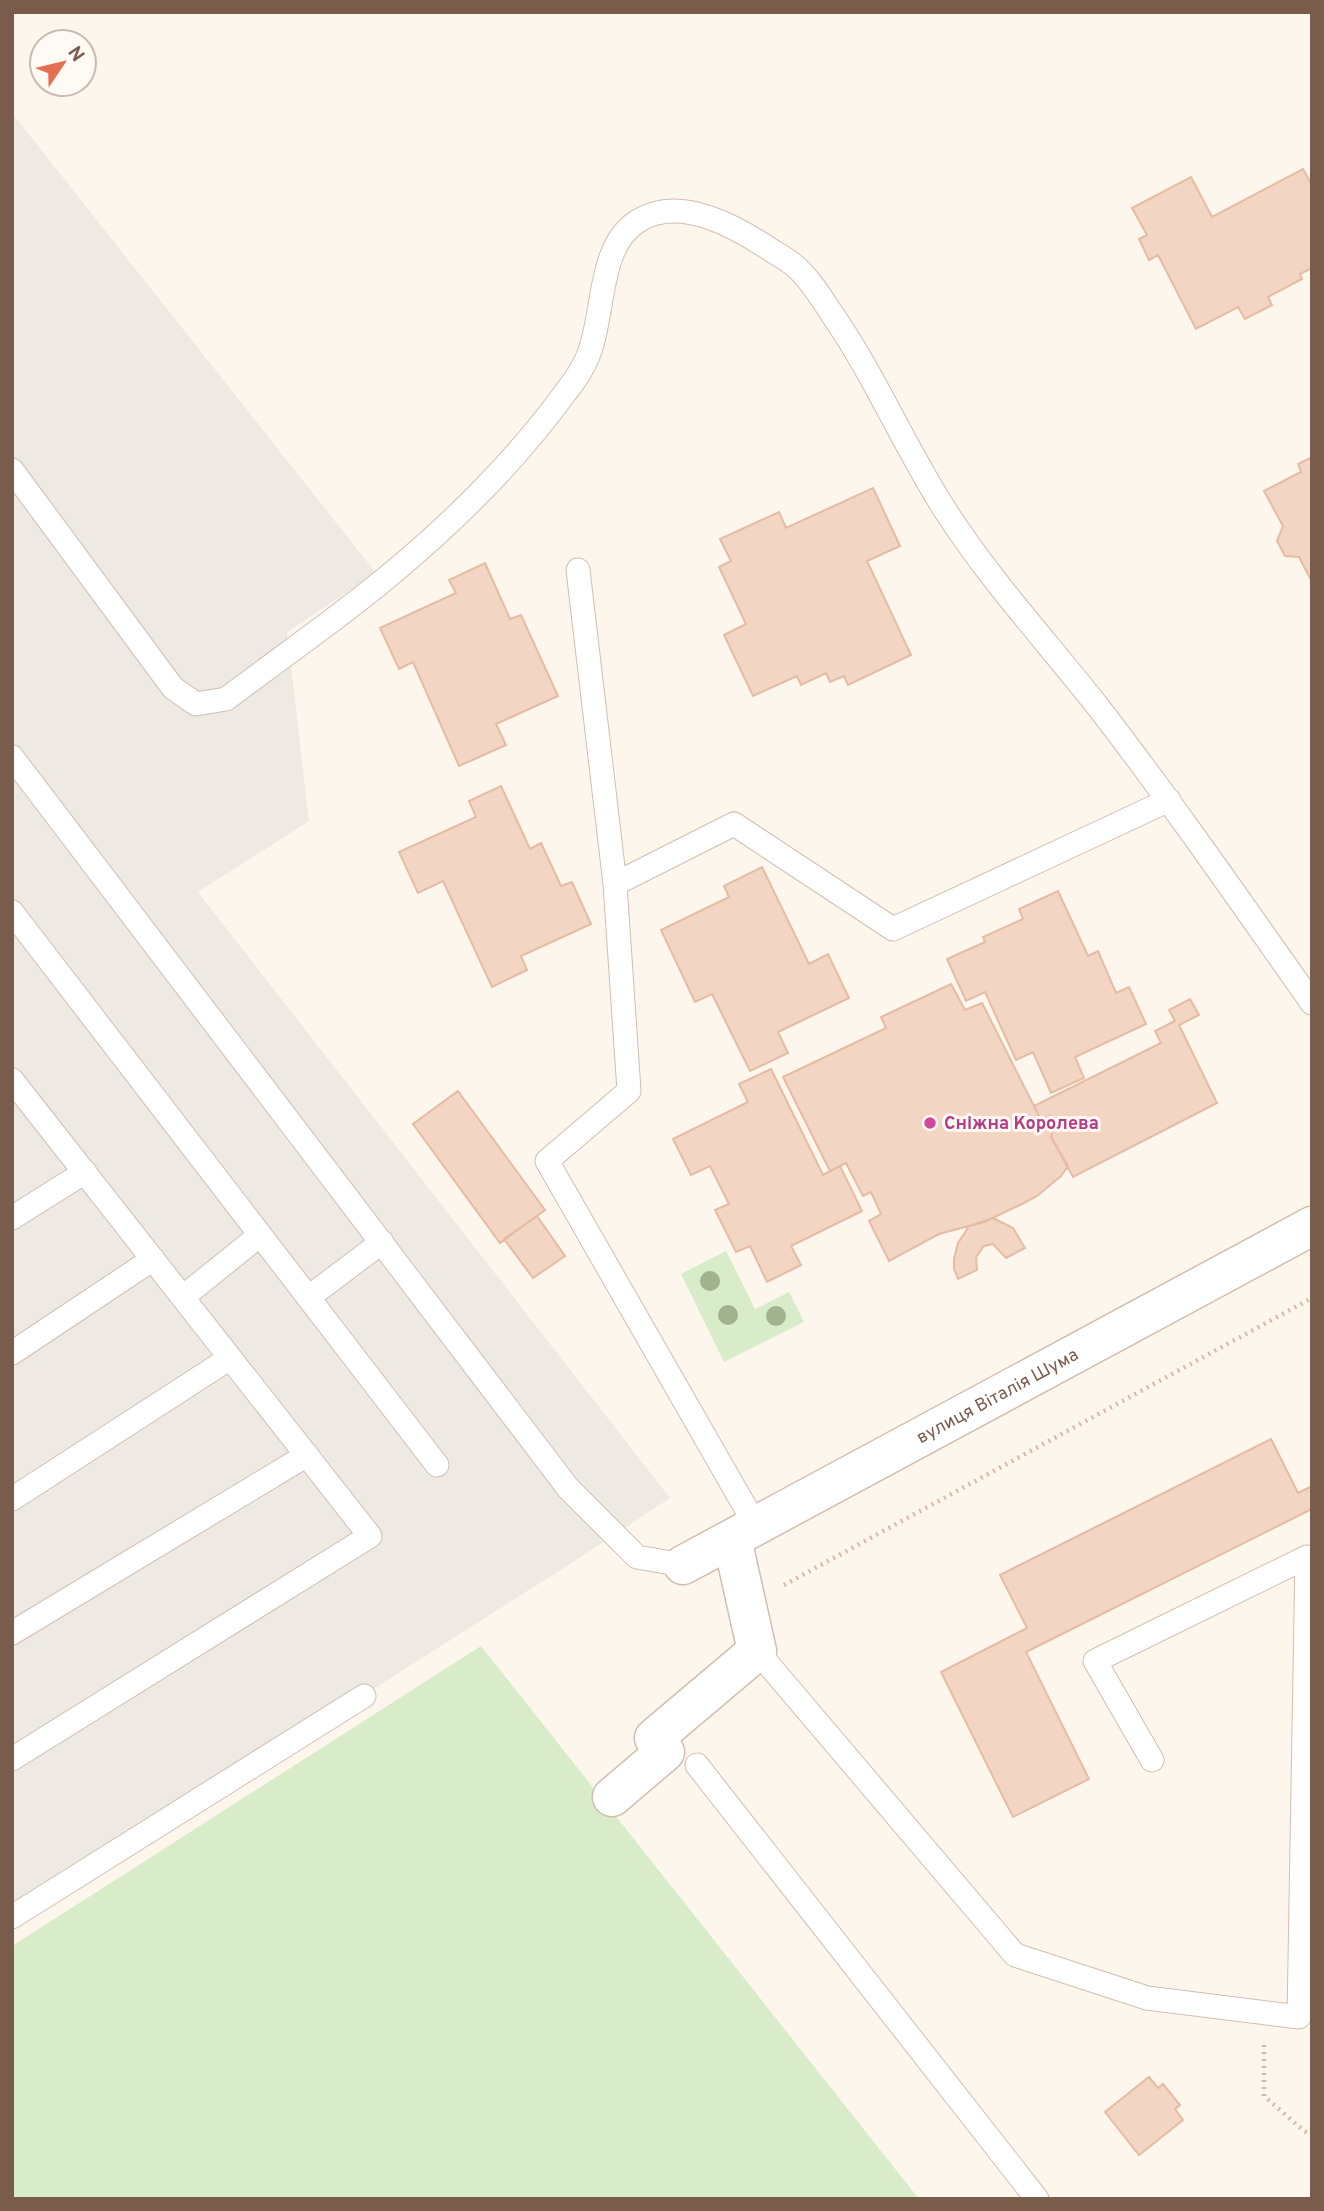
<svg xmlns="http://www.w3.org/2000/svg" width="1324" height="2211" font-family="Overpass,sans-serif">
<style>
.industrial{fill:#efe9e4}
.green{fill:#d8ecc9}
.building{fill:#f3d5c3;stroke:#e6bba3;stroke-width:2}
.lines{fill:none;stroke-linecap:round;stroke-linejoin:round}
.service-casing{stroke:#d1beb0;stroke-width:25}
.minor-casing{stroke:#d1beb0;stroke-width:41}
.path{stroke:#d9b8a5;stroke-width:4.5;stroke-dasharray:2 5;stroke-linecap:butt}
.service{stroke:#fff;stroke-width:23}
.minor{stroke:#fff;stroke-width:38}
.tree{fill:#a0b28e}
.hotel-dot{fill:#d1479c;stroke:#fffaf3;stroke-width:2.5}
.labels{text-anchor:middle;stroke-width:6;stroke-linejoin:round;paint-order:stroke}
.hotel-label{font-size:18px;font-weight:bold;fill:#b23c85;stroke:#fffaf3;text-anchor:start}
.street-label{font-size:18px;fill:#7a5c4d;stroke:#fffaf3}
</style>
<rect width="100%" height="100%" fill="#fdf6ec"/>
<path class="industrial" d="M12,113L376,573L287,632L309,821L198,892L670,1498L573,1562L12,1919Z"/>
<path class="green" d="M726,1251L755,1309L789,1292L804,1322L724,1362L681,1274Z
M481,1646L919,2199H12V1946Z"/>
<path class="building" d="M1303,169L1312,185V268L1300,274L1302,279L1268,297L1272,305L1245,319L1238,307L1196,329L1158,255L1149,260L1139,239L1147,235L1132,208L1191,177L1212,217Z
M1312,457V582L1299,557L1285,556L1277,541L1283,526L1264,491L1301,472L1298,464Z
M873,488L900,546L867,561L911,655L848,685L844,676L830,682L826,673L801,685L797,676L753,696L724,635L746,624L719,567L731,561L720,539L779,512L786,528Z
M485,563L510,619L521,615L558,696L496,724L506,745L459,766L413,662L399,669L380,628L456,593L449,580Z
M501,786L530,849L541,843L561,886L572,882L591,924L521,956L527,970L492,987L443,881L418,893L399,852L476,817L469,801Z
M762,867L809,964L828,954L849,998L778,1032L788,1053L750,1071L712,994L695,1002L661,930L729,897L724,886Z
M1058,891L1088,956L1098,951L1116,993L1129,987L1146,1024L1075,1057L1084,1078L1051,1093L1033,1052L1016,1060L985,992L966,1001L947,959L985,942L983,937L1023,919L1019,909Z
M951,984L965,1010L982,1003L1041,1120L1050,1116L1055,1126L1051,1137L1068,1166L1061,1176L1037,1196L1020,1205L984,1222L939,1234L889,1261L869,1221L881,1214L871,1192L863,1196L846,1163L830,1171L783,1077L886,1028L881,1017Z
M1190,999L1199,1015L1179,1025L1217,1103L1073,1177L1051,1137L1055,1126L1050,1116L1041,1120L1034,1106L1161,1043L1155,1031L1175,1021L1169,1010Z
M771,1069L823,1175L840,1166L862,1211L791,1246L801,1265L767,1282L750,1246L736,1252L715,1210L729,1204L710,1166L691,1175L673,1139L748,1102L739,1084Z
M458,1091L545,1210L500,1243L413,1124Z
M537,1216L565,1256L533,1278L504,1239Z
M993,1218L1013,1228L1025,1248L1006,1258L993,1244L984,1246L976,1257L977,1270L958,1279L954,1269V1259L958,1243L964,1234L969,1226Z
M1271,1439L1298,1493L1312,1486V1509L1026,1652L1089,1779L1013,1817L941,1672L1027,1628L1000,1575Z
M1149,2077L1158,2088L1163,2084L1180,2105L1175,2109L1183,2120L1139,2155L1105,2112Z"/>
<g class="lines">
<defs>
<path id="service" d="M12,470L173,688L196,704L226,699C279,659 334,621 385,579C452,524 514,463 565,393C574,382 583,368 588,356C605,316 597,246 638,221C681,194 738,228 774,252C781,256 789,261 795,266C810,279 822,299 832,314C875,376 904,446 945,510C990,580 1047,642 1099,708C1173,804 1242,904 1312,1003
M578,570L615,884L629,1091L547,1161L756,1526
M12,757L568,1488L637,1557L683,1565
M615,884L734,824L893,929L1169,800
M12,912L437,1465
M12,1080L370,1536L12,1759
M12,1218L85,1172
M183,1297L260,1235
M309,1297L382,1242
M12,1353L153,1259
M12,1499L230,1358
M12,1633L307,1455
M757,1651L1015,1955L1147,1998L1299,2017L1307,1557L1095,1661L1152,1760
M697,1765L1037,2199
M12,1917L364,1696"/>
<g id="minor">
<path id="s1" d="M683,1565L1312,1226"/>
<path d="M612,1797L665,1752L654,1738L757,1651L732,1539"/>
</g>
</defs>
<use href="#service" class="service-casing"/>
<use href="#minor" class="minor-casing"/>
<path class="path" d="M784,1585L1312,1298
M1264,2045V2096L1304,2131L1312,2135"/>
<use href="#service" class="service"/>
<use href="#minor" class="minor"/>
</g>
<g class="tree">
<circle cx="710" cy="1281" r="10"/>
<circle cx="728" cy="1315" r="10"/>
<circle cx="776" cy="1316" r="10"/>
</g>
<circle class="hotel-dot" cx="930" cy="1123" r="7"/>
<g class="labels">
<g class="hotel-label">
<text x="944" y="1129">Сніжна Королева</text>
</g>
<g class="street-label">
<text dy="6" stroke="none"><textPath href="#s1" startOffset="357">вулиця Віталія Шума</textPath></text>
</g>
</g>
<rect width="1324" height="2211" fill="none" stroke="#7a5c4d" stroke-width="28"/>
<g transform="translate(63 63) rotate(55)"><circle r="33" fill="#fffaf3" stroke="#cabbb1" stroke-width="2"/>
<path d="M0-5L12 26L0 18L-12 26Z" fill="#e76f51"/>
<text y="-10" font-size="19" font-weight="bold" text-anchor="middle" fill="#7a5c4d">N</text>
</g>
</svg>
